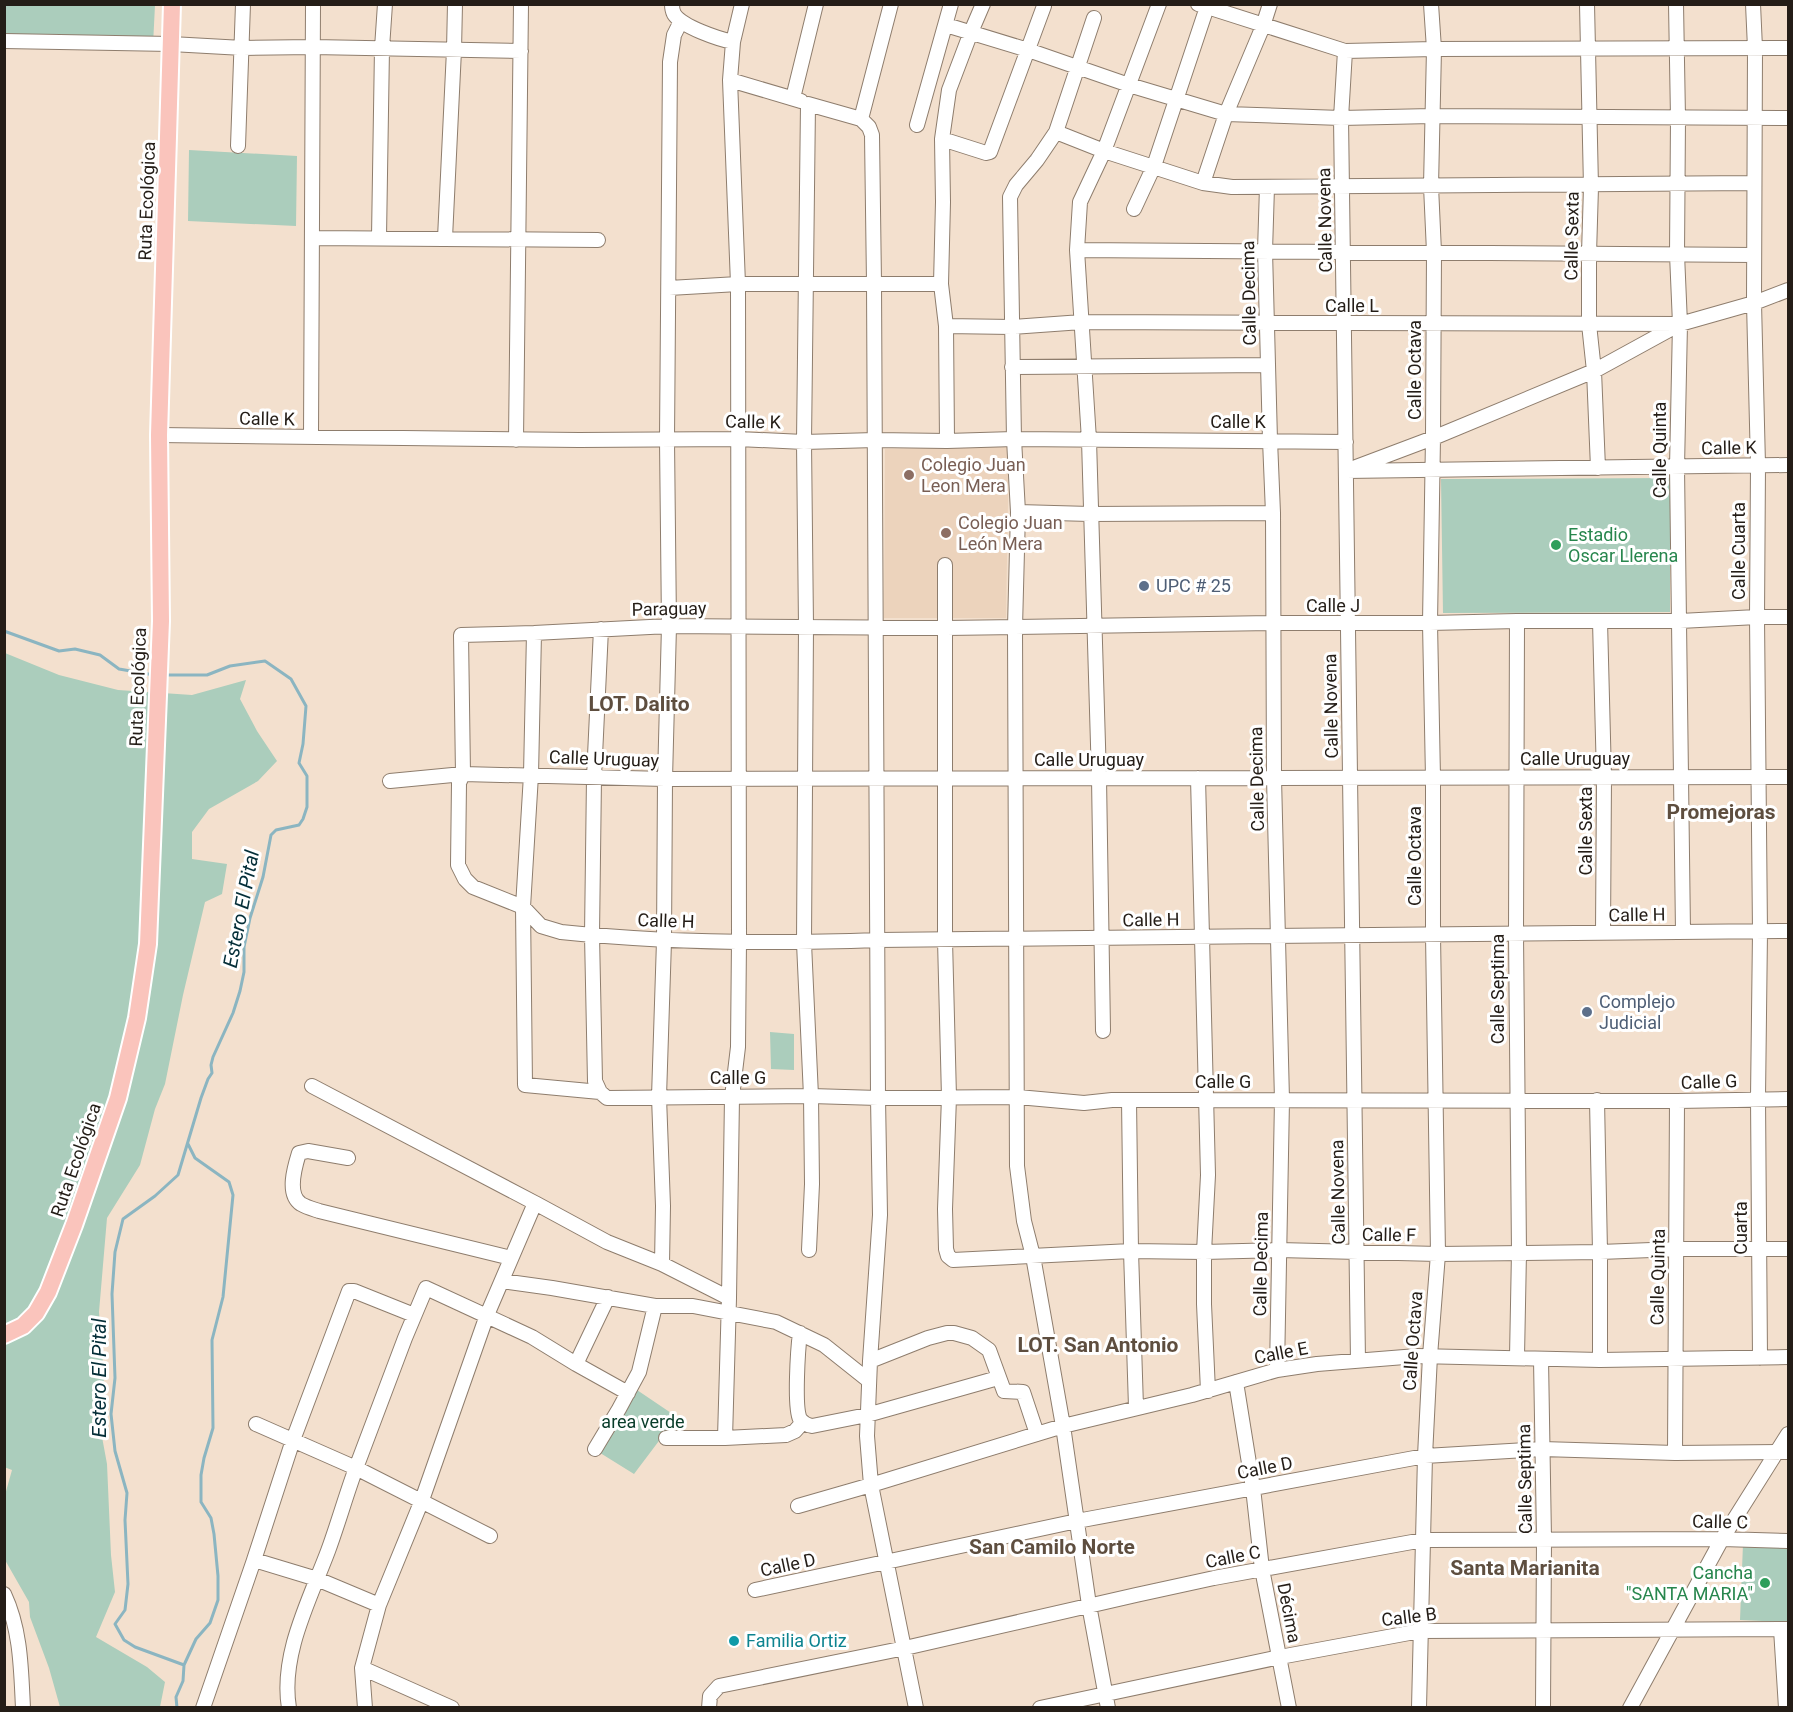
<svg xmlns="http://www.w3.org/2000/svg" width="1793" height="1712" font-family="Roboto,sans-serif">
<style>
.built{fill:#ecd3bc}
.green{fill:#abcdbc}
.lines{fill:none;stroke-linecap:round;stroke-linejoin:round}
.stream{stroke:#8bb5c1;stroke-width:3}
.minor-casing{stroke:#8e7d6d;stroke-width:16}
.major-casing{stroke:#fff;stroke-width:20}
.minor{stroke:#fff;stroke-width:14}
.major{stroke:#fac4bc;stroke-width:16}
.education-dot{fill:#8d6e63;stroke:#fff;stroke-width:2}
.leisure-dot{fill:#2e9e5b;stroke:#fff;stroke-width:2}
.service-dot{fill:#5c6f8a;stroke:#fff;stroke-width:2}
.culture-dot{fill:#0f9aa8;stroke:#fff;stroke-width:2}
.labels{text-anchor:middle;stroke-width:6;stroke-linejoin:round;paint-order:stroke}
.street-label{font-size:18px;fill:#241d17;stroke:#fff}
.education-label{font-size:18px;fill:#785e54;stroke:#fff;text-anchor:start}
.leisure-label{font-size:18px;fill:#27864d;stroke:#fff;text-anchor:start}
.service-label{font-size:18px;fill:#4e5e75;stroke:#fff;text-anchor:start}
.park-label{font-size:18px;fill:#083c29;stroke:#fff}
.culture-label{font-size:18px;fill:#0d838f;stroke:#fff;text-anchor:start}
.water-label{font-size:20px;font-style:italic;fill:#042e38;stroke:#fff}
.quarter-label{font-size:21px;font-weight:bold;fill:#5e4e3f;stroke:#fff}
</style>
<rect width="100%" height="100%" fill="#f3e0ce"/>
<path class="built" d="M1009,446L1006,618H884L885,449Z"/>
<path class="green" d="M5,5H155L153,45L5,39Z
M189,150L297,156L296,226L188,221Z
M1670,478V612L1443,613L1441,479Z
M5,653L59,675L118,690L192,695L246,680L240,699L257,731L277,761L258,781L209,809L192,832V859L227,864L222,894L205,902L183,995L165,1084L155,1109L140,1165L107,1218L99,1312L104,1377L100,1426L107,1464L111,1555L115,1592L96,1637L147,1667L165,1682L160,1707H60L49,1668L30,1617L29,1602L5,1560V1495L12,1470L4,1467Z
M770,1032L794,1034V1070L771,1069Z
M637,1390L677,1417L634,1474L597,1451Z
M1743,1544L1788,1546V1622L1740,1620Z"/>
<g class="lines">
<path class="stream" d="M4,631L59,651L75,649L100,655L119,669L154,675
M164,675H207L230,666L265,661L291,679L306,706L303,744L299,763L307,776V807L303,819L299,825L276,830L271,835L263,877L250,918L244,947V972L240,991L233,1013L213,1057L211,1065L212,1073L208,1079L201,1098L178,1175L155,1196L123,1219L115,1252L112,1294L115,1378L111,1414L115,1451L127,1493L125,1520L128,1584L125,1610L115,1624L124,1640L135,1647L184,1665L183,1681L176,1697L177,1708
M184,1665L196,1639L210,1623L218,1600V1576L214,1534L211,1518L201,1502V1475L204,1458L213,1428L212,1340L223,1297L233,1195L229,1182L195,1158L188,1144"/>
<defs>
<path id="minor" d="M672,4C672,7 673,12 674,14C682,27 719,39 733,42
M1198,4L1345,51L1434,49L1788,48
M1587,4L1591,187L1589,254V324L1594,371L1598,468
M1676,4L1678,118L1677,254L1680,324L1677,467L1683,932
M1753,4L1755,48L1754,303L1758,465L1757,617L1760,932L1758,1098L1760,1358
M946,25L1028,50L1129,85L1226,114L1341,118L1432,116L1788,118
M4,41L171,44L243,48L313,47L521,51
M1345,51L1341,118L1358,1361
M730,80L801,101
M793,98L816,4
M861,119L891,4
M917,125L951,4
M1056,132L1094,18
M942,139L986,153L990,152L1044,6
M238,146L243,4
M1203,183L1226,114L1263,26L1270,4
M1267,187L1265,251L1270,440L1273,513L1274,778L1282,1100L1277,1370
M1134,209L1154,166L1208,4
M379,237L382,48L385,4
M312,238L598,240
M445,238L454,50L455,4
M1077,250L1754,255
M669,288L738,284H941
M946,326L1012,327L1082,322L1680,324L1754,303L1788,290
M1012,367L1268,365
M159,435L579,440L738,439L804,442L875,440L947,441L1014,439L1346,442
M311,437L313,4
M516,440L521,4
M947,441L946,326L941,284L943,202L942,139L949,90L971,32L983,4
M1356,467L1433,438L1594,371L1678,325
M1346,471L1788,465
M1018,512L1090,514L1273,513
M945,565V940L949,1097L945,1209L946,1249L948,1256L953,1260L1131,1251L1204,1252L1279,1250L1438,1254L1600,1252L1677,1249H1788
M1788,617H1757L1680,621H1517L1430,623H1273L946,628L669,626L534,633L461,635L463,774L459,783L458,865L465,879L473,887L523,907L541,926L561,932C666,943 772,944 878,940L1788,931
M1600,621L1604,777L1603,933
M601,629L594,777L592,935L595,1081L600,1092L607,1098L811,1096L878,1098L1018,1097L1084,1103L1112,1100H1206L1677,1101L1788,1099
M534,633L531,775L523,907L525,1085L600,1092
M1198,778L1208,1175L1204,1252V1304L1208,1391
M390,781L463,774L665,779L1788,777
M1103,1031L1099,778L1089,440L1077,250L1080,202L1104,151L1159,4
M312,1086L535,1203L487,1315L422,1500L379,1605L362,1668L365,1708
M1129,1100L1131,1251L1136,1407
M1597,1100L1600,1252V1360
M348,1158L308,1151L299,1153C295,1166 286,1194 301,1204C306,1207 313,1209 319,1211L511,1258
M535,1203L607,1242L662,1264L729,1298
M809,1250L812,1184L811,1096L804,943L806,626L804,442L808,104L861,119L869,127L872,135L874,283L878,1098L880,1215L870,1361L867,1436L871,1485L916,1708
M662,1264L663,1206L659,1097L664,941L665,779L669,626L667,440L670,62L674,35L681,21
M502,1281L552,1288L655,1306H693L776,1322L824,1345L868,1380
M800,1333C798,1348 794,1407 800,1419C803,1423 807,1425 812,1426L867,1415L998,1378
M1517,1357L1519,1252L1516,934L1517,621
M1541,1359L1544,1539L1543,1708
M870,1361L928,1338L947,1333H954L972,1338L989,1350L1004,1391L1023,1392L1037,1434
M576,1364L628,1393
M1236,1382L1253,1488L1262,1569L1289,1708
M256,1424L356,1468L405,1338L426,1288L532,1337L576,1364L608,1297
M666,1438H725L786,1435L795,1431L803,1422
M725,1438L729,1298L732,1097L738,1047L739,941L738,284L730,80L733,42L742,4
M595,1449L619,1409L639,1372L655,1306
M1675,1453L1677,1101
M798,1506L871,1485L1063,1426L1192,1395L1277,1370L1317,1364L1417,1356L1600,1360L1788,1357
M254,1560L293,1440L349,1291H354L414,1315
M755,1590L1077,1521L1425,1456L1542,1449L1675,1453L1788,1452
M4,1594C21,1630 21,1669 23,1708
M1781,1629L1786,1708
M362,1668L452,1708
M203,1708L254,1560L317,1579L379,1605
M289,1708C280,1655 310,1599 328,1551C338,1524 346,1495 356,1468L490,1536
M709,1708L710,1696L719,1686L905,1648L1136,1595L1214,1578L1423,1540L1722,1539L1788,1541
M1040,1708L1280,1657L1420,1631L1788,1629
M1108,1708L1089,1605L1063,1426L1033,1256L1024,1221L1017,1166L1015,627L1018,512L1014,439L1010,197L1016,185L1037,160L1056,132L1104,151L1203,183L1232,187L1754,183
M1419,1708L1425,1456L1430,1356L1438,1254L1433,935V778L1430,623L1433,438L1434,252L1431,186L1434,49L1431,4
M1630,1708L1722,1539L1788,1434"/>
<path id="major" d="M4,1335L23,1326L36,1313L48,1292L74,1225L118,1098L137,1018L148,944L161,621L159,435L172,4"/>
</defs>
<use href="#minor" class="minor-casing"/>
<use href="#major" class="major-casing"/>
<use href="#minor" class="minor"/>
<use href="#major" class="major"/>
</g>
<g class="education-dot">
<circle cx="909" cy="475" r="6"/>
<circle cx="946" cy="533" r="6"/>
</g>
<g class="leisure-dot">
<circle cx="1556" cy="545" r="6"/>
<circle cx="1765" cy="1583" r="6"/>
</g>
<g class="service-dot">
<circle cx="1144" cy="586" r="6"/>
<circle cx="1587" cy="1012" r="6"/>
</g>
<circle class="culture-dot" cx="734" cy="1641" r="6"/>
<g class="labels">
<g class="street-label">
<text transform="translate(147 201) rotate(-88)" y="6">Ruta Ecológica</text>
<text transform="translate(1325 220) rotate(-91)" y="6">Calle Novena</text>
<text transform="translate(1572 236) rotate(-89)" y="6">Calle Sexta</text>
<text transform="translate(1249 293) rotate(-91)" y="6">Calle Decima</text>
<text x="1352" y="312">Calle L</text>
<text transform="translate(1415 370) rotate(-90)" y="6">Calle Octava</text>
<text transform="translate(267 419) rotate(1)" y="6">Calle K</text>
<text transform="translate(753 422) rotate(1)" y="6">Calle K</text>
<text x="1238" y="428">Calle K</text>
<text transform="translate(1729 448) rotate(-1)" y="6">Calle K</text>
<text transform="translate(1660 450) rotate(-90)" y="6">Calle Quinta</text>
<text transform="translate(1739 551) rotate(-90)" y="6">Calle Cuarta</text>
<text x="1333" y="612">Calle J</text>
<text transform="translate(669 609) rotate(-1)" y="6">Paraguay</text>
<text transform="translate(138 687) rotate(-88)" y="6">Ruta Ecológica</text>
<text transform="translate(1331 706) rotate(-91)" y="6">Calle Novena</text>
<text transform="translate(604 759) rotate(2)" y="6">Calle Uruguay</text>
<text x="1575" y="765">Calle Uruguay</text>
<text x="1089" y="766">Calle Uruguay</text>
<text transform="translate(1257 779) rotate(-91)" y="6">Calle Decima</text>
<text transform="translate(1586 831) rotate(-90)" y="6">Calle Sexta</text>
<text transform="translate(1415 856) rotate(-90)" y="6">Calle Octava</text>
<text transform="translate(1637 915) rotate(-1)" y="6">Calle H</text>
<text transform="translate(1151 920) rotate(-1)" y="6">Calle H</text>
<text transform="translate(666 921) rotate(2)" y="6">Calle H</text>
<text transform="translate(1498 989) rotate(-90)" y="6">Calle Septima</text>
<text x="738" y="1084">Calle G</text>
<text x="1223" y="1088">Calle G</text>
<text transform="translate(1709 1082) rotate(-2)" y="6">Calle G</text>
<text transform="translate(76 1160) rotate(-71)" y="6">Ruta Ecológica</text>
<text transform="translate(1338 1192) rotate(-91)" y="6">Calle Novena</text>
<text transform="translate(1741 1228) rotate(-90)" y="6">Cuarta</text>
<text transform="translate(1389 1235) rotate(1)" y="6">Calle F</text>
<text transform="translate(1261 1264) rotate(-89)" y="6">Calle Decima</text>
<text transform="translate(1658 1277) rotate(-89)" y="6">Calle Quinta</text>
<text transform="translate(1413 1341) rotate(-86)" y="6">Calle Octava</text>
<text transform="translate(1281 1353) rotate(-11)" y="6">Calle E</text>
<text transform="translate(1265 1468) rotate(-11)" y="6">Calle D</text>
<text transform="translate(1525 1479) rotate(-91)" y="6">Calle Septima</text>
<text transform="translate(1720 1522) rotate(1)" y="6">Calle C</text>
<text transform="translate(1233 1557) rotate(-11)" y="6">Calle C</text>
<text transform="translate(788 1565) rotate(-12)" y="6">Calle D</text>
<text transform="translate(1289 1613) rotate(79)" y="6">Décima</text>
<text transform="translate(1409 1617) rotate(-7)" y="6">Calle B</text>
</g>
<g class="education-label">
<text x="921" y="471">Colegio Juan<tspan x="921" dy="21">Leon Mera</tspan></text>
<text x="958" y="529">Colegio Juan<tspan x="958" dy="21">León Mera</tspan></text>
</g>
<g class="leisure-label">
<text x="1568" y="541">Estadio<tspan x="1568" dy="21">Oscar Llerena</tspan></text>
<text x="1753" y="1579" text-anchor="end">Cancha<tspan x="1753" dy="21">"SANTA MARIA"</tspan></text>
</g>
<g class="service-label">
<text x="1156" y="592">UPC # 25</text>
<text x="1599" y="1008">Complejo<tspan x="1599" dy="21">Judicial</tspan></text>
</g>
<g class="park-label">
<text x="643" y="1428">area verde</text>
</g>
<g class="culture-label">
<text x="746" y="1647">Familia Ortiz</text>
</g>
<g class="water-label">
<text transform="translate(241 909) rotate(-79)" y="7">Estero El Pital</text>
<text transform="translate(99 1378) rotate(-90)" y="7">Estero El Pital</text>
</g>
<g class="quarter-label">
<text x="639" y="711">LOT. Dalito</text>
<text x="1721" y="819">Promejoras</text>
<text x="1098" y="1352">LOT. San Antonio</text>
<text x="1052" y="1554">San Camilo Norte</text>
<text x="1525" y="1575">Santa Marianita</text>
</g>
</g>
<rect width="1793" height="1712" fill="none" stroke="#241d17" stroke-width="12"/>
</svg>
